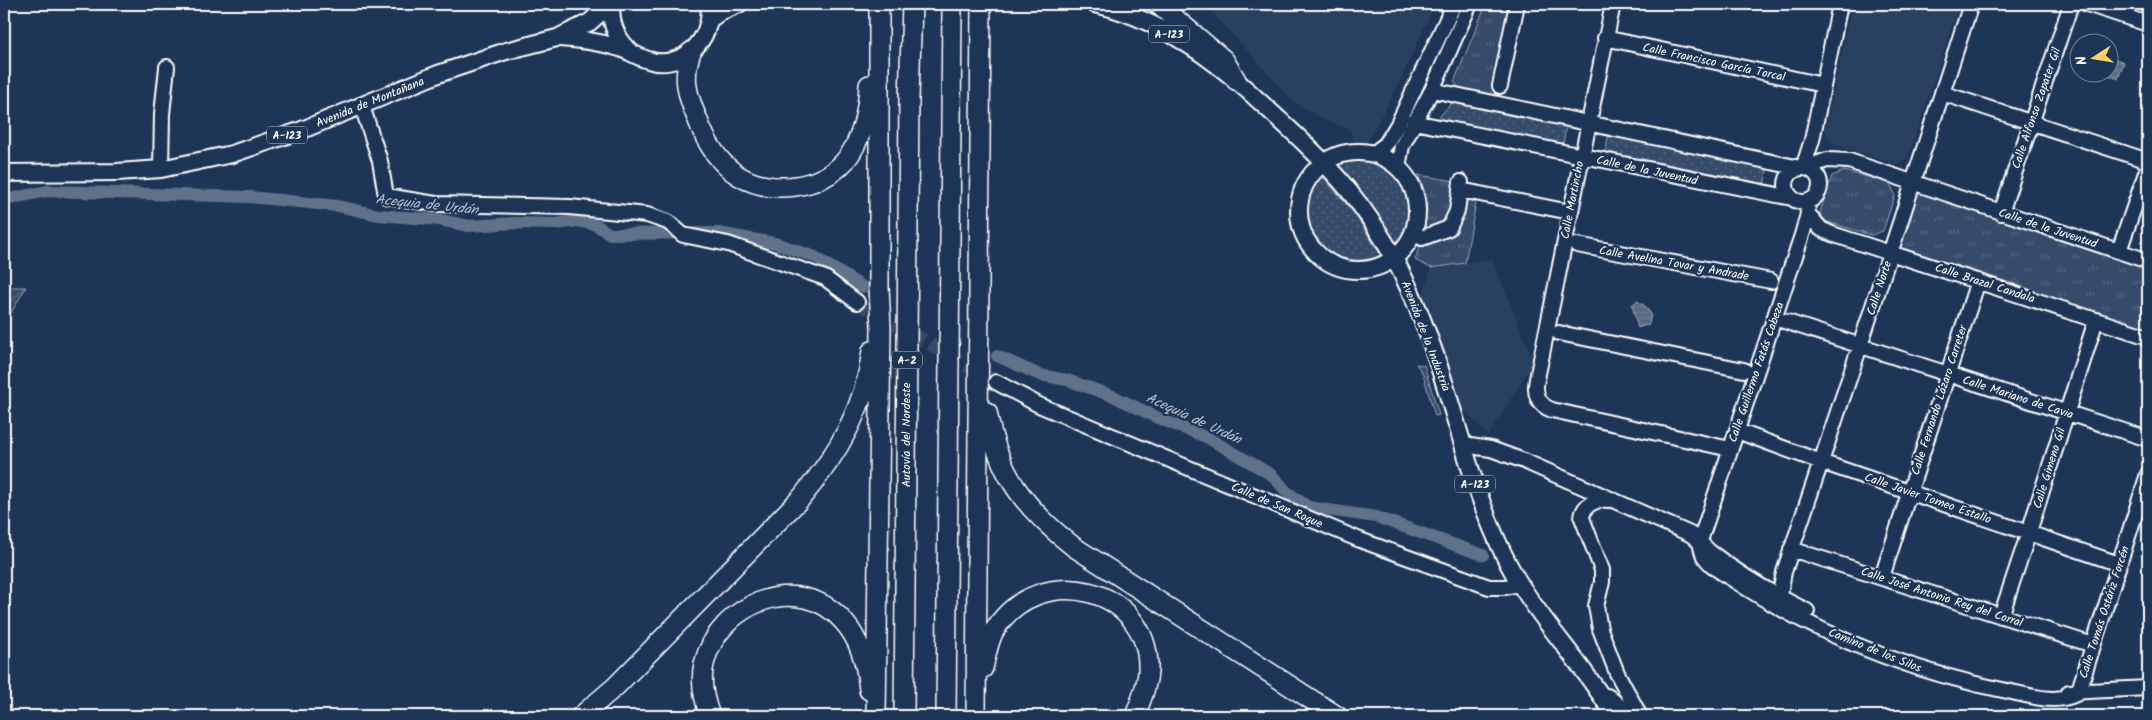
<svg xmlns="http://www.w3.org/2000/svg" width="2152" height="720" font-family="Kalam,sans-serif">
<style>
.built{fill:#2a4161}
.grass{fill:url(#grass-dots);stroke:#9aa5b4}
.park{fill:url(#park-tufts);stroke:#9aa5b4}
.garden{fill:url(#garden-furrows);stroke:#9aa5b4}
.water{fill:url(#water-rules);stroke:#a0aab8}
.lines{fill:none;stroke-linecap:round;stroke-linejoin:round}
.canal{stroke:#617289;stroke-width:12}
.minor-tunnel{stroke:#344968;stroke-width:14;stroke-dasharray:14 7;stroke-linecap:butt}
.minor-casing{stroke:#fff;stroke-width:18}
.major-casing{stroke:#fff;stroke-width:20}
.highway-casing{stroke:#fff;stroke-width:22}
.minor{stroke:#1d3557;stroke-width:14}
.major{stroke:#1d3557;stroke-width:16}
.highway{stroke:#1d3557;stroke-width:19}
.labels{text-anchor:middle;stroke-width:4.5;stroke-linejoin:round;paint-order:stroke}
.shield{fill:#1d3557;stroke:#bbc2cd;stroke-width:1}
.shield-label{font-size:11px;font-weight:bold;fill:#fff}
.street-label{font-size:12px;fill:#fff;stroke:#1d3557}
.water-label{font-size:14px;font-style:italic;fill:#b8c0ca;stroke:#1d3557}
</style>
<defs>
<pattern id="grass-dots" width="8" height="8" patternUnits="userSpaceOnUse" patternTransform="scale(1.25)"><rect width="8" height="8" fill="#364b69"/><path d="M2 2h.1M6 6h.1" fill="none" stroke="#546680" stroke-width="1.8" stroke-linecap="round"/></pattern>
<pattern id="park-tufts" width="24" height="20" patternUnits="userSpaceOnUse" patternTransform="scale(1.25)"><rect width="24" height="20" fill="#364b69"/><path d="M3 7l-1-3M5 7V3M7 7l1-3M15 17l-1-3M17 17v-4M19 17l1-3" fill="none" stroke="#546680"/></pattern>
<pattern id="garden-furrows" width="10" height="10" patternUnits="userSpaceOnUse" patternTransform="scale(1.25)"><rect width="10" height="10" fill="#364b69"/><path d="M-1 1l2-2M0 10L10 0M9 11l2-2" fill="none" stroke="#546680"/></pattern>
<pattern id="water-rules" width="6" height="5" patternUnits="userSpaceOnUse" patternTransform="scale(1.25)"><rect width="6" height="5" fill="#617289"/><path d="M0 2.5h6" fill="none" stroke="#555d67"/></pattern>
</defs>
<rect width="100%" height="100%" fill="#1d3557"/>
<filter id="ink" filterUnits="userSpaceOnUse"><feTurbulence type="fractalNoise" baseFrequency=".02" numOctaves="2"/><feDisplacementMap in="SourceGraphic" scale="10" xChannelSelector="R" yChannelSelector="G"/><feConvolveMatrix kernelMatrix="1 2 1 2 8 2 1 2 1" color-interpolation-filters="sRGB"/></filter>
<g filter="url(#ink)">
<path class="built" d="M1205,4H1435L1401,79L1367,143H1355L1350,129L1324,120L1292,100Z
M1852,4H1959L1908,158L1896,164L1833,144L1825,132Z
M1492,259L1534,361L1488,436L1463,408L1423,295L1431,268Z"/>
<path class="grass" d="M1457,97L1568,119L1561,152L1432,125Z
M1609,133L1768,165L1763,190L1604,158Z
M1350,159C1403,158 1426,200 1401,245H1397L1370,204L1338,165L1340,162Z
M1319,176H1322L1354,213L1382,257L1381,261C1324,281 1283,224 1319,176Z
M1416,364L1424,365L1439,415L1435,416L1423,374Z"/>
<path class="park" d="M1486,4H1517L1498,97L1459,87L1454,82Z
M1844,171L1890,183L1895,195L1883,231L1871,235L1822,220L1820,212L1832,176Z
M1418,175L1479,185L1465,263L1431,268L1415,260C1425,229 1434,205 1418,175Z
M1917,191L2119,251L2148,262V331L1900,247Z"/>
<path class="garden" d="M4,287H26L4,325Z"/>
<path class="water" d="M2115,59L2124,62L2118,79L2109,75Z
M1637,301L1644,305L1651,314L1649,324L1638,328L1632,305Z"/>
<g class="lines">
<path class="canal" d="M4,200L47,191L250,197L338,206L378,215L440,220L469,226L515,223L555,224L577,221L596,225L610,234L718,233L775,243L815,257L863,287
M997,356L1040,375L1067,380L1113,396L1160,419L1208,438L1272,475L1287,492L1308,507L1376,517L1483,555"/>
<path class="minor-tunnel" d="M857,302L996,382"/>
<defs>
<path id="minor" d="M1613,4L1537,379C1534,393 1537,405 1552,410L1730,449
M2087,4L2148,24
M1605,38L1823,85
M1500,86L1517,4
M1432,90L1800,168
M1942,93L2148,161
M362,106L380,161L386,196L436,204L570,207L647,215L668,222L683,235L728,244L825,278L857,302
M1414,122L1792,198
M1373,154L1386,144L1398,124L1454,4
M1398,167L1402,146L1432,90L1470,4
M1786 185a17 17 0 1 1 34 0a17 17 0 1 1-34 0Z
M1803,168L1812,140L1840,4
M1805,168L1827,160L1849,161L2148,261
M161,169L162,114L167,67
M1460,190L1570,212
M1807,202L1808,214L1802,235L1700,541C1701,547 1702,552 1704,556C1711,567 1726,575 1737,582C1819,636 1911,671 2007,691C2031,696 2056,705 2078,693L2148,474
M2001,213L2071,4
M1808,214L1821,229L1832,234L2148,337
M1422,238L1449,228L1457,211L1461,182
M1577,245L1771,281
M2119,251L2148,167
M1775,318L2148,439
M1559,333L1744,370
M996,382L1039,405L1360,540L1489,587H1505L1519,584
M1737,431L1821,462L2119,564
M1463,445L1491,449L1524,461L1690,534C1698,539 1703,546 1710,552C1739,574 1774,595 1807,611
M1609,500C1596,499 1583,504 1582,518L1602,570V582L1596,606L1600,629L1617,673L1640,716
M1791,549L2093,645
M1882,577L1978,281
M1778,605L1784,572L1860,346L1971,4
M2001,616L2029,532L2096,320
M2069,692L2148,688"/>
<path id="major" d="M612,4C609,24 617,39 631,52
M1094,4C1156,17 1213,58 1258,100C1290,129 1322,158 1349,191C1390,240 1416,298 1436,357C1458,423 1473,491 1503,553C1531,613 1581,659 1614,716
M709,20L720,12L739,4
M559,38C580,39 600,42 620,48C629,51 638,57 648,60C668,67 690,57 701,40C708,30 711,16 709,4
M1299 211a59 59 0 1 1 118 0a59 59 0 1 1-118 0Z
M4,173L117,172L161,169L232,154L302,130L438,74L506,51L557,38L590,22L610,4
M1607,697L1630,716"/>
<path id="highway" d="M1158,4L1224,60L1236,80
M691,52C682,77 687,95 697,118C705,140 718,163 739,176C771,195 820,189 845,161C862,141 868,110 869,85
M987,412C998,474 1025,509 1074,547L1337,716
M983,668C986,656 988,642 994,631C1037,559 1152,586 1148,672C1147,688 1140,702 1135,716
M581,716L616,686L801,498C838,454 865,408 872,351
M710,716C704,700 700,681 704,664C719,602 800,571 844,622C860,640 867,667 869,690
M876,716L881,328L879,287V4
M904,716L909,99L912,4
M946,716L952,4
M976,716L981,4"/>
</defs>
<use href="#minor" class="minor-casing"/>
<use href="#major" class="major-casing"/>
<use href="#highway" class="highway-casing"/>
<use href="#minor" class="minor"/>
<use href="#major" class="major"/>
<use href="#highway" class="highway"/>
</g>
</g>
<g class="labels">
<g class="shield">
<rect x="1149" y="25.5" width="40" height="17" rx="4"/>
<rect x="267" y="126.5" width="40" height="17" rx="4"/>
<rect x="892" y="351.5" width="30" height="17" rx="4"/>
<rect x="1455" y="475.5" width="40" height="17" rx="4"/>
</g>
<g class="shield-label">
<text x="1169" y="38">A-123</text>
<text x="287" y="139">A-123</text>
<text x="907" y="364">A-2</text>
<text x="1475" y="488">A-123</text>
</g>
<g class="street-label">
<text transform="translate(1714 62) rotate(12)" y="4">Calle Francisco García Torcal</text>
<text transform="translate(370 102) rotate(-22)" y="4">Avenida de Montañana</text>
<text transform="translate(2036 108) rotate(-71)" y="4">Calle Alfonso Zapater Gil</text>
<text transform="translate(1647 170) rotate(12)" y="4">Calle de la Juventud</text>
<text transform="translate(1572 200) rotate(-79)" y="4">Calle Martincho</text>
<text transform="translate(2048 228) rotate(18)" y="4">Calle de la Juventud</text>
<text transform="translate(1674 263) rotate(10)" y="4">Calle Avelina Tovar y Andrade</text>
<text transform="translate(1985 283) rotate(18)" y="4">Calle Brazal Candala</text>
<text transform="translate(1879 288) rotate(-72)" y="4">Calle Norte</text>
<text transform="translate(1426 336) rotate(69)" y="4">Avenida de la Industria</text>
<text transform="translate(1756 372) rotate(-71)" y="4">Calle Guillermo Fatás Cabeza</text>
<text transform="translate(2018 397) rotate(18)" y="4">Calle Mariano de Cavia</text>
<text transform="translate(1939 400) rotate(-72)" y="4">Calle Fernando Lázaro Carreter</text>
<text transform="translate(906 435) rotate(-90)" y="4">Autovía del Nordeste</text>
<text transform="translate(2049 468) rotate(-73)" y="4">Calle Gimeno Gil</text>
<text transform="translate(1928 498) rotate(19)" y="4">Calle Javier Tomeo Estallo</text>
<text transform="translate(1277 505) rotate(23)" y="4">Calle de San Roque</text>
<text transform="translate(1942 597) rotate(18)" y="4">Calle José Antonio Rey del Corral</text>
<text transform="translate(2104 612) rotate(-72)" y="4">Calle Tomás Ostáriz Forcén</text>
<text transform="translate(1875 650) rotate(22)" y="4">Camino de los Silos</text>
</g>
<g class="water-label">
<text transform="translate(427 204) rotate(6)" y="5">Acequia de Urdán</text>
<text transform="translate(1194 418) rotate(25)" y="5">Acequia de Urdán</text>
</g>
</g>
<rect width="2152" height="720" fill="none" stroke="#1d3557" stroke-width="20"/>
<rect x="10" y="10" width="2132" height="700" fill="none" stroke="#fff" stroke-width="2" filter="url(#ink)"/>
<g transform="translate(2094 58) rotate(258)"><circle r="24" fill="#1d3557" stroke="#77869a"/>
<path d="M0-4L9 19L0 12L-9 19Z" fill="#ffd166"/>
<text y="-8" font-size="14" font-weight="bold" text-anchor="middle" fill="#ffffff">N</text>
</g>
</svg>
